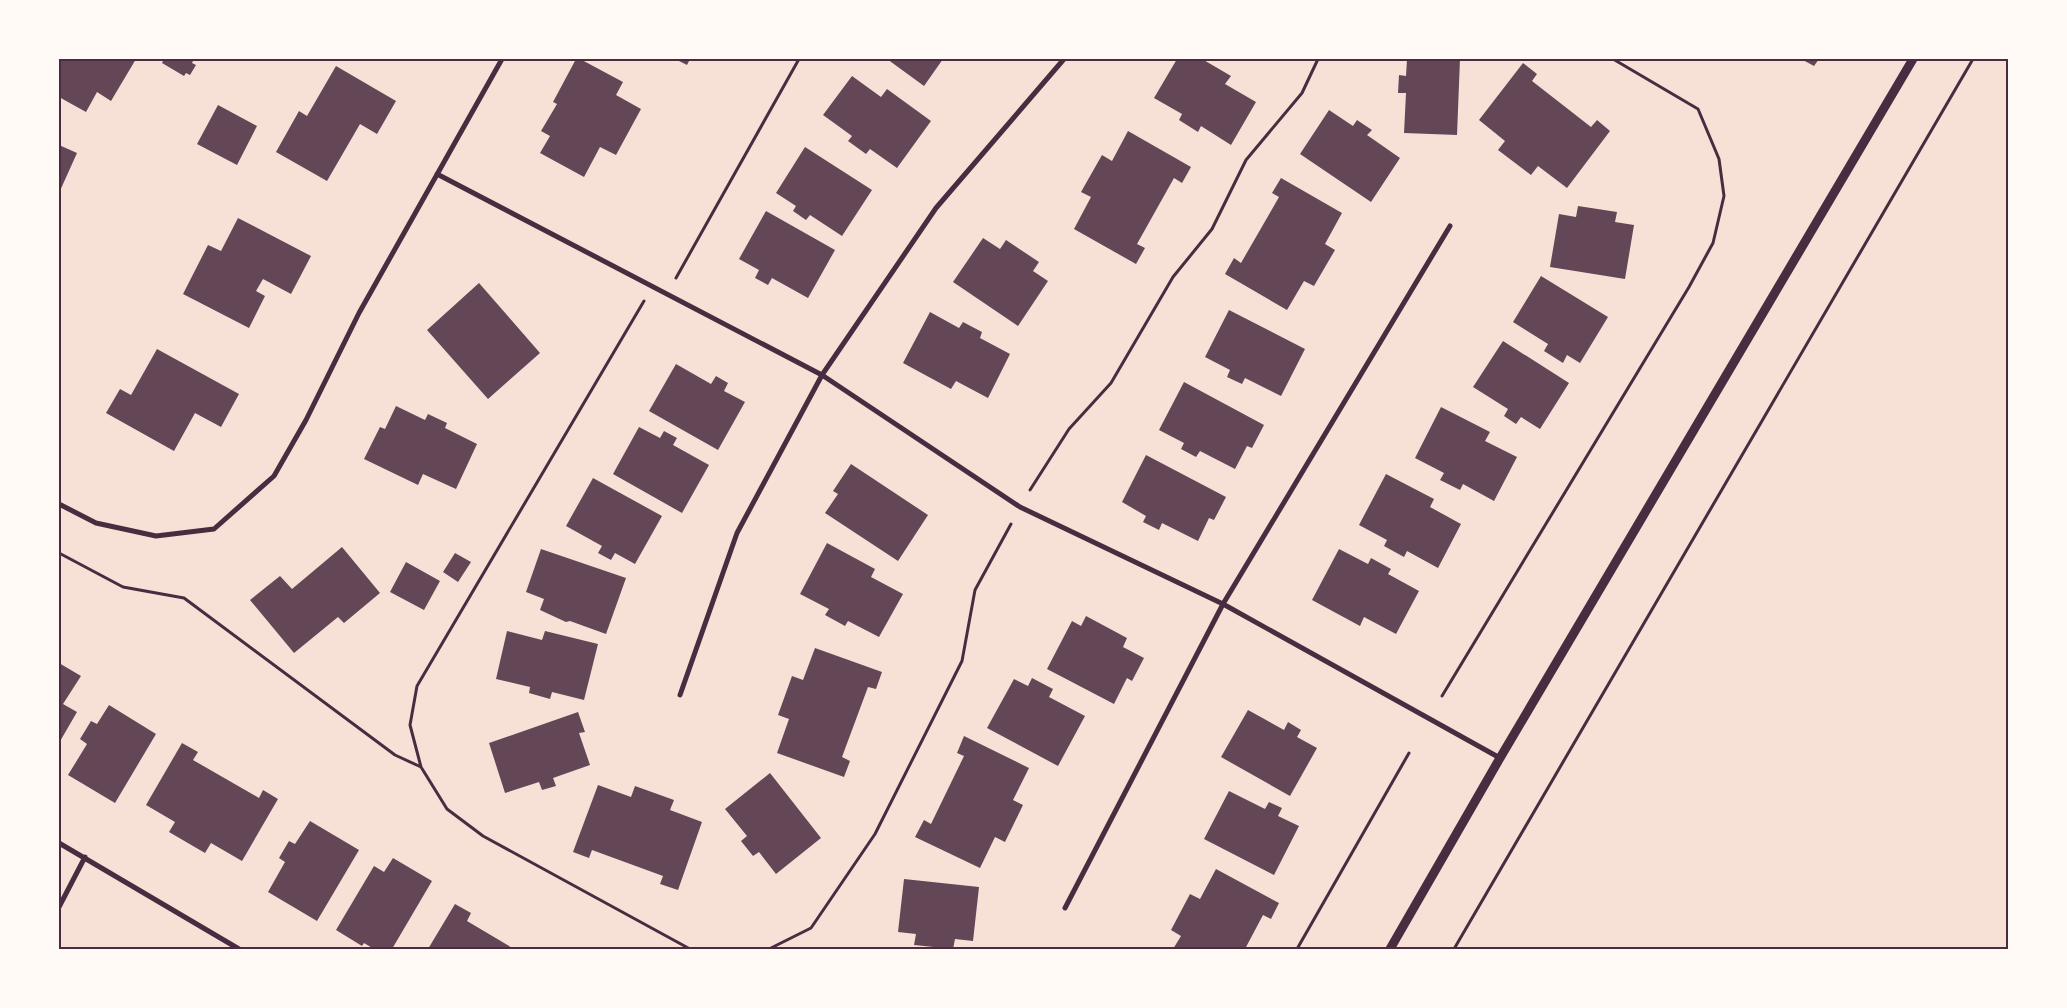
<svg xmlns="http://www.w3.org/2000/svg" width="2067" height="1008" font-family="'Fira Sans Condensed',sans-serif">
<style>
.building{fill:#644757}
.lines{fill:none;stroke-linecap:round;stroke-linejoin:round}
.path{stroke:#4a2c40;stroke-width:3}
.minor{stroke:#4a2c40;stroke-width:5}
.tertiary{stroke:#4a2c40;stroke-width:9}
.neatline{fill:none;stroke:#4a2c40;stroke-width:2}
</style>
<rect width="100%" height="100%" fill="#f7e1d7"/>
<path class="building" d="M59,59H136L111,101L97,92L86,112L59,97Z
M164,59H194L192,63L196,65L190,75L186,73L184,76L162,63Z
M576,59H580L623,82L616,95L641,109L616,155L600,147L584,177L540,153L550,136L541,131L557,104L553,102Z
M675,59H690L687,65Z
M887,59H943L924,86Z
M1177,59H1202L1231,76L1225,84L1256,102L1231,145L1201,126L1198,132L1179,120L1182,114L1154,98Z
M1407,59H1460L1457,135L1404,133L1406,93H1398L1399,75L1406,76Z
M1801,59H1819L1814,66Z
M1523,63L1537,74L1532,81L1591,127L1597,120L1610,131L1567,188L1538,166L1531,175L1498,150L1505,141L1479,120Z
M336,66L396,101L377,134L360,124L327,181L276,152L299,111L307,116Z
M852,76L881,97L887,89L931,121L897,168L870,149L866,154L848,141L852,136L823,115Z
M218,105L257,126L237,165L197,144Z
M1329,110L1353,126L1357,120L1372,130L1367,135L1400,158L1371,202L1300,154Z
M1128,131L1191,167L1182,183L1174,178L1137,244L1145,248L1136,264L1074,229L1091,197L1081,192L1102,155L1112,161Z
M59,145L77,153L59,193Z
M805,147L872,190L842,236L810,215L806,220L793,211L796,206L776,193Z
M1281,178L1342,213L1325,244L1335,250L1314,286L1304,281L1287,310L1225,274L1234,258L1241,263L1279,197L1272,193Z
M1578,206L1617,212L1615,222L1634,225L1625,279L1550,267L1559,214L1576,217Z
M766,211L835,250L808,298L772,278L768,285L755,278L759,270L739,259Z
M238,218L311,256L291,294L263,279L256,291L265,296L249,328L183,294L208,245L221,251Z
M983,238L1000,249L1006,240L1039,262L1033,271L1048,281L1018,326L953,282Z
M1541,276L1608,317L1580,363L1567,355L1563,363L1544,351L1548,344L1513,322Z
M479,283L540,353L488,399L427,330Z
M1229,310L1305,349L1281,396L1245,378L1242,384L1227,377L1230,370L1205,357Z
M930,312L959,328L963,322L982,332L980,338L1010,354L988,398L956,381L951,389L903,363Z
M1503,341L1569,383L1540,429L1521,417L1516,424L1504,416L1508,409L1473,387Z
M157,349L239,394L221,427L195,413L174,451L106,413L120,389L131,395Z
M676,364L711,384L716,376L728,383L724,391L745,402L718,450L649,411Z
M1184,382L1264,425L1252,448L1247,446L1235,469L1200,451L1196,457L1181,449L1184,443L1159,430Z
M396,406L425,420L428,414L447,423L445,428L477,444L456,489L423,474L418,485L364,459L380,427L385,429Z
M1441,407L1490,432L1485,441L1517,457L1494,501L1463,484L1460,490L1440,480L1444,473L1415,458Z
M639,427L660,438L664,431L677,438L673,445L709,465L682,513L613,474Z
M1146,455L1226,497L1214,520L1209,518L1198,541L1162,523L1159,530L1143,522L1146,516L1122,502Z
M851,464L928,515L898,561L825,513L838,494L833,491Z
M1386,474L1434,499L1430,507L1461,524L1438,568L1407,551L1404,557L1384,546L1387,540L1359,525Z
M593,478L662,516L635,564L615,553L611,560L598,553L602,546L566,526Z
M827,543L875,569L871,577L903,594L879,637L848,621L845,626L825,615L829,609L800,594Z
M342,547L380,593L344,623L338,617L294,653L250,600L280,576L292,589Z
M541,549L626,578L606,634L570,621L566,622L540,610L544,599L526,592Z
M1339,549L1368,564L1371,558L1391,569L1388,574L1419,591L1396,634L1364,617L1360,626L1312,600Z
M455,553L471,562L458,582L443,572Z
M406,562L440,581L424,610L390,592Z
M1086,616L1127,638L1123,647L1144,658L1132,681L1127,678L1114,704L1047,669L1072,621L1081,626Z
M507,631L542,640L545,631L598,644L584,700L552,692L550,699L529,693L530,687L496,679Z
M815,648L882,672L876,689L868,687L842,757L850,761L844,777L777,753L789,719L778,715L792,676L803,680Z
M59,663L81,676L63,704L77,712L59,743Z
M1032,678L1053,689L1049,697L1085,716L1058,766L987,728L1014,679L1028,686Z
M109,705L156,734L115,803L68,775L87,744L80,739L91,721L97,724Z
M1248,710L1284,730L1288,722L1301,730L1297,737L1317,748L1290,796L1221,757Z
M578,712L585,732L579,733L590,765L553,778L556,786L542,790L539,782L505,793L489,743Z
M964,736L1029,768L1013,800L1023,805L1005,842L995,837L980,868L915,837L924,820L931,824L964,756L957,753Z
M182,743L198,752L193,760L259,798L263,790L278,799L242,861L211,843L205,853L169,832L175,822L146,805Z
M770,773L821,838L776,874L759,852L753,856L741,841L747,836L725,809Z
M598,785L631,797L635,786L674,800L670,810L702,822L678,890L660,884L663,876L592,850L589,858L573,852Z
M1229,791L1265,809L1269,802L1282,808L1278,816L1299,826L1274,875L1204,839Z
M310,821L359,850L317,921L268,892L285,862L279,858L289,841L295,844Z
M393,858L432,881L392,949H374L364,943L362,946L336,930L374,866L384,872Z
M1216,869L1279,903L1271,919L1263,915L1245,949H1173L1181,936L1171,930L1190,894L1200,899Z
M904,879L979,887L973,941L955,939L953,949L914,945L916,934L898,932Z
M455,904L471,913L467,921L514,949H428Z"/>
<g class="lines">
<path class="path" d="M676,278L799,59
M644,301L417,686L410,725L421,767L447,809L483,836L690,949
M1030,490L1069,429L1111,383L1173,277L1212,229L1246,160L1302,93L1318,59
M59,553L123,587L184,598L395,755L421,767
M1442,696L1689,287L1713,243L1724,196L1719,159L1698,109L1613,59
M769,949L811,928L875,834L962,661L975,590L1011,524
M1297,949L1409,753
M1454,949L1973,59"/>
<path class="minor" d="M437,174L822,375L1020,507L1223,604L1500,758
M59,504L96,523L156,536L214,529L274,476L306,420L359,313L502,59
M680,695L737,533L822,375L936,208L1064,59
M59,843L239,949
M59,907L85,857
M1065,908L1223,604L1450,226"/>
<path class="tertiary" d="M1390,949L1500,758L1913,59"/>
</g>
<rect width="2067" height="1008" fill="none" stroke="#fffaf5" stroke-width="120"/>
<rect x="60" y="60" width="1947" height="888" class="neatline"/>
</svg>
